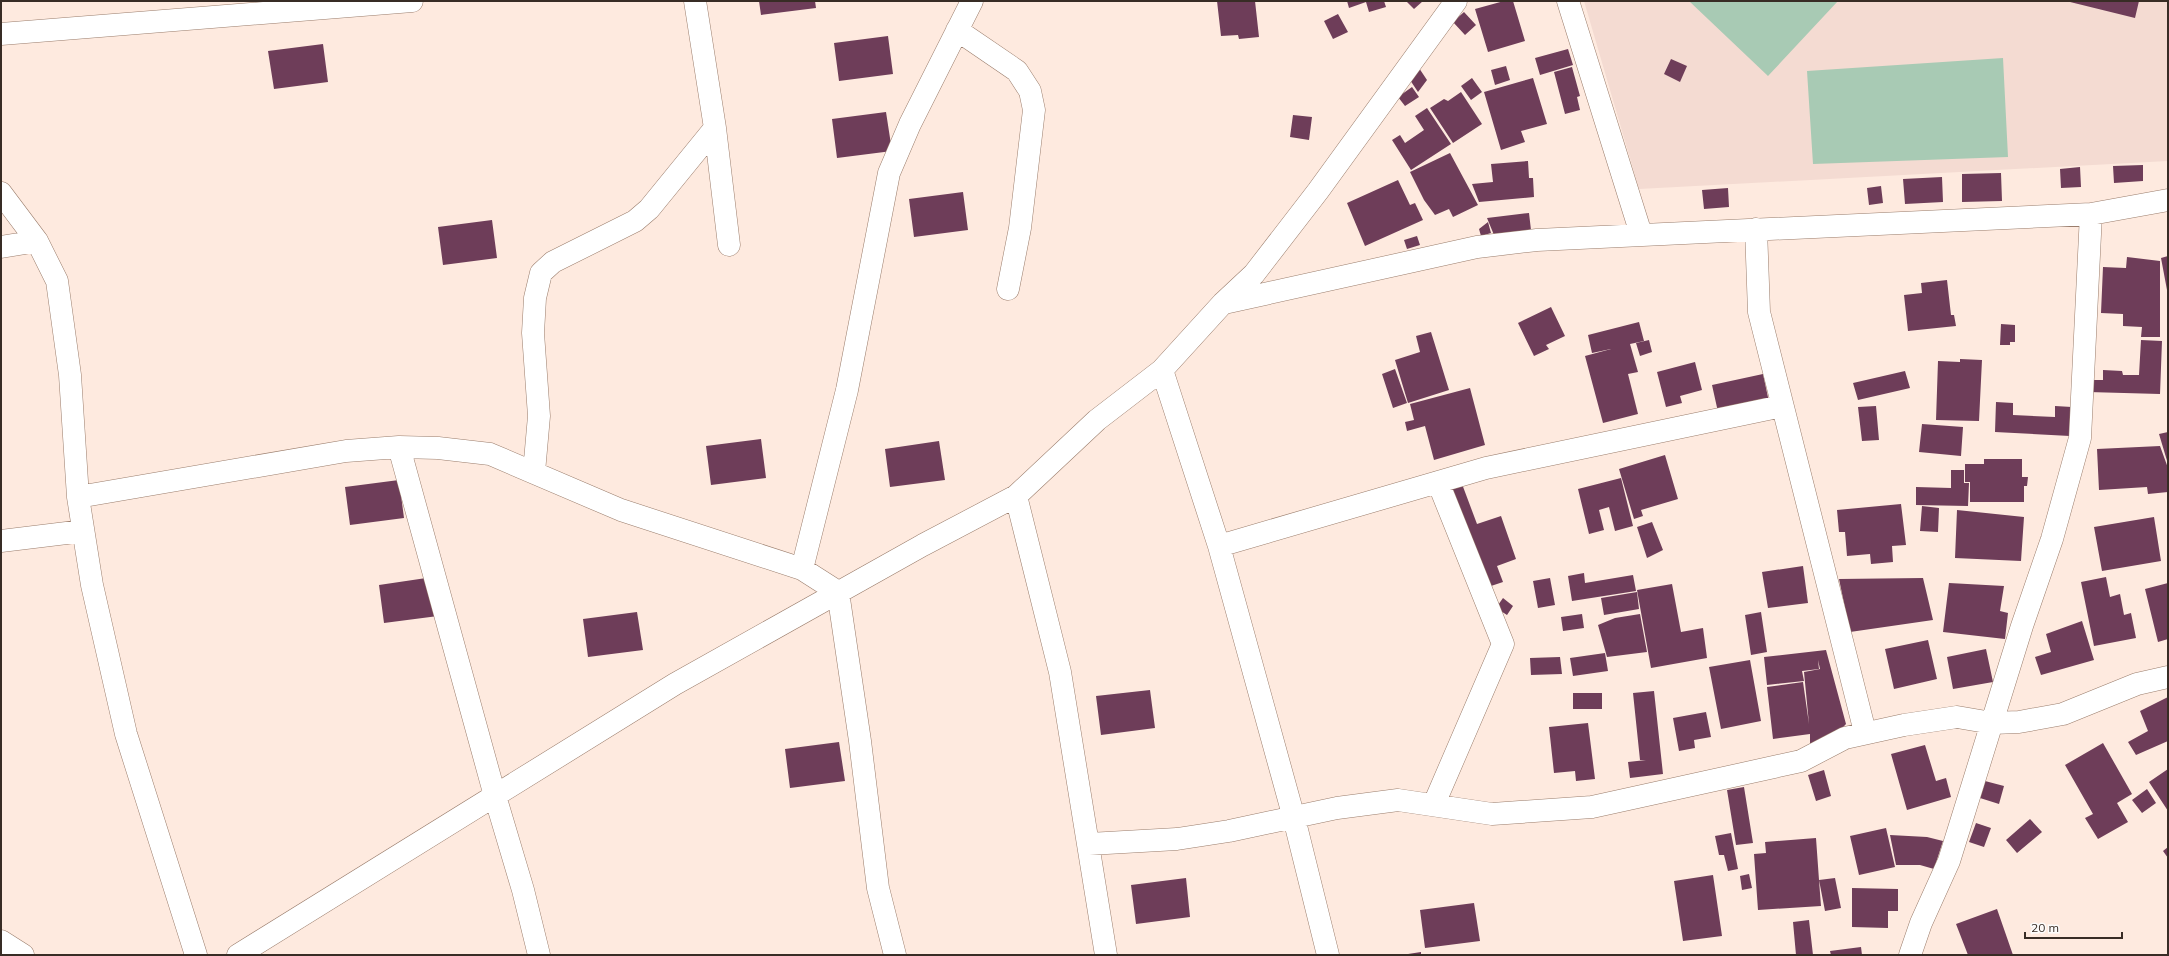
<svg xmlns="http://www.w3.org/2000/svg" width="2169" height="956" font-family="Mulish,sans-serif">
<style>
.education{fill:#f4dbd2}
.green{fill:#a8cab4}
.building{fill:#6e3d59}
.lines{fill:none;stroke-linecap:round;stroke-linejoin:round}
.minor-casing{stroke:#9a7d6c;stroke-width:23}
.minor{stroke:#fff;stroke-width:22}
</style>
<rect width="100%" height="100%" fill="#feeadf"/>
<path class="education" d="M1584,1H2168V161L1639,189Z"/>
<path class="green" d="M1689,1H1838L1768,76Z
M2003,58L2008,157L1813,164L1807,71Z"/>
<path class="building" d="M759,1H815L816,8L761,15Z
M1217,1H1255L1259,37L1239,39L1238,35L1221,36Z
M1347,1H1384L1386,7L1369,12L1366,2L1349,8Z
M1406,1H1423L1414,9Z
M1504,1H1513L1525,41L1488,52L1475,9Z
M2066,1H2139L2135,18Z
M1464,12L1476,25L1465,35L1453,22Z
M1338,14L1348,32L1333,39L1324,21Z
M888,36L893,74L839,81L834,43Z
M323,44L328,82L274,89L268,51Z
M1568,49L1573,65L1540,75L1535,58Z
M1671,59L1687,66L1680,82L1664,74Z
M1506,66L1510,80L1495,85L1491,70Z
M1572,67L1580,96L1577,97L1580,110L1565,114L1554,72Z
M1419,68L1427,80L1418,92L1410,80Z
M1472,78L1482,92L1471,100L1461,86Z
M1533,78L1547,124L1521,131L1525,142L1501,150L1484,92Z
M1412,87L1419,97L1405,106L1398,97Z
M1461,92L1482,124L1453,143L1430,108L1444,99L1448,101Z
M1427,108L1451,144L1411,170L1392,140L1400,135L1405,143L1424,130L1415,116Z
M886,112L892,151L837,158L832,119Z
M1293,115L1312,117L1309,140L1290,137Z
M1450,153L1478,205L1453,217L1449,209L1435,215L1424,200L1410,172Z
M1528,161L1529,178H1533L1534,197L1479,202L1472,184L1493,182L1491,164Z
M2143,165V181L2114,183L2113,166Z
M2080,167L2081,187L2061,188L2060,169Z
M2001,173L2002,201L1962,202V174Z
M1942,177L1943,202L1905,204L1903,179Z
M1398,180L1410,205L1415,203L1423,220L1365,246L1347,203Z
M1881,186L1883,203L1869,205L1867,188Z
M1728,188L1729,207L1704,209L1702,190Z
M963,192L968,230L914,237L909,199Z
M1529,213L1531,230L1494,235L1487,218Z
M492,220L497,258L443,265L438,227Z
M1488,222L1491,233L1481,236L1479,229Z
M1417,236L1420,245L1407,249L1404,240Z
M2168,256V290H2167L2161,258Z
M2127,257L2160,261V337H2141L2142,327L2123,326V314L2101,313L2103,267L2126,268Z
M1947,280L1951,315H1954L1956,326L1908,331L1904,295L1922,293L1921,283Z
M1551,307L1565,336L1546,345L1549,349L1534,356L1518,323Z
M1639,322L1644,341L1630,344L1638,372L1628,374L1638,414L1603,423L1585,356L1611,349L1592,353L1588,335Z
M2001,324L2015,325V342H2010V345H2000Z
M1431,332L1449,390L1408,403L1395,360L1420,352L1416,336Z
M1649,340L1652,352L1640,356L1636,343Z
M2141,340L2162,341L2160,394L2088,392V380H2103V370L2122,371L2123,375H2139Z
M1960,359L1982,360L1979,421L1936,420L1938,361L1960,362Z
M1695,362L1702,390L1680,396L1682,403L1666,407L1657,372Z
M1395,369L1407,403L1393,408L1382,374Z
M1905,371L1910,388L1858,400L1853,383Z
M1763,374L1769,402L1718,412L1712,385Z
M1470,388L1485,445L1434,460L1425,426L1407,431L1405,422L1414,420L1410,404Z
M1996,402L2013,403V415L2055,417V406L2072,407L2070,436L1995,432Z
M1876,406L1879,440L1862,441L1858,407Z
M1922,424L1963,427L1961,456L1919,452Z
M2168,432V464L2159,434Z
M761,439L766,478L711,485L706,446Z
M939,441L945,480L890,487L885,449Z
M2160,446L2168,468V492L2148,494L2147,487L2099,490L2097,449Z
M1665,455L1678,499L1641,510L1643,516L1634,519L1619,469Z
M1984,459H2022V477H2028L2027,486H2024V502H1970V482H1965V464H1984Z
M1951,470H1964V483H1969L1968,506L1916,505V487L1951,488Z
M1621,478L1633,526L1615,531L1609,507L1599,510L1604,530L1589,534L1578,489Z
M399,480L404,518L350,525L345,487Z
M1462,484L1477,524L1501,516L1516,559L1497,566L1503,582L1482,589L1446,491Z
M1901,504L1906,545L1892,546L1893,562L1871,564L1870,554L1847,556L1845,532H1839L1837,510Z
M1922,506L1939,508L1938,532L1920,531Z
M1957,510L2024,517L2021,561L1955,558Z
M2154,517L2161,561L2102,571L2094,527Z
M1652,522L1663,550L1647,558L1637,527Z
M1803,566L1808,603L1768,608L1762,572Z
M1584,573L1585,583L1633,575L1636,591L1572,601L1568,576Z
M433,577L438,616L384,623L379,585Z
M2106,577L2110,597L2120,594L2124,615L2131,613L2136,638L2094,646L2081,582Z
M1550,578L1555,605L1538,608L1533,581Z
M1923,578L1933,620L1850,632L1839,579Z
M1949,583L2004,586L2000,611L2008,613L2005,639L1943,632Z
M2168,583V639L2158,642L2145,589Z
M1672,584L1681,632L1703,628L1707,658L1651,668L1637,590Z
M1637,592L1639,609L1604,615L1601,598Z
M1503,598L1513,606L1507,615L1496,608Z
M637,612L643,650L588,657L583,619Z
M1761,612L1767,652L1751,655L1745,615Z
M1582,614L1584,628L1563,631L1561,617Z
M1640,614L1647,652L1607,657L1598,625L1615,618Z
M2082,621L2094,660L2041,675L2035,657L2051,652L2046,634Z
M1928,640L1937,679L1894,689L1885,649Z
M1986,649L1993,682L1953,689L1947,657Z
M1826,650L1846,724L1830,741L1810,745V734L1773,739L1767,687L1803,682L1809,724L1804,672L1820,669L1818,660L1819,669L1802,671L1804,681L1767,685L1764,657Z
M1605,653L1608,671L1573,676L1570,658Z
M1560,657L1562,674L1531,675L1530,658Z
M1750,660L1761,721L1721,729L1709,667Z
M1150,690L1155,728L1101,735L1096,696Z
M1654,691L1663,774L1630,778L1628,762L1646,760H1640L1633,693Z
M1573,693H1602V709H1573Z
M2168,697V741L2136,755L2128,742L2148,731L2140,711Z
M1706,712L1711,737L1694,740L1695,748L1679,751L1673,718Z
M1588,723L1595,779L1576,781L1575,771L1554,773L1549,727Z
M839,742L845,781L790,788L785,749Z
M2103,743L2132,794L2117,803L2128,822L2098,839L2085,818L2093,814L2065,765Z
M1925,745L1936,781L1946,778L1951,797L1907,810L1891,754Z
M2168,769V811L2149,782Z
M1824,770L1831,796L1816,801L1808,775Z
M1985,781L2004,786L1999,804L1980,798Z
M1744,787L1753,843L1736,845L1727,790Z
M2147,789L2156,803L2142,813L2132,800Z
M2030,819L2042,832L2017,853L2006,840Z
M1976,823L1991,828L1984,847L1969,842Z
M1886,828L1895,867L1859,875L1850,836Z
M1731,833L1738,869L1728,871L1724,855H1719L1715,836Z
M1890,835L1927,837L1943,841L1934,869L1920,865H1896Z
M1816,838L1819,880L1835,878L1841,908L1825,911L1819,880L1821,906L1758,910L1754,854L1766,853L1765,842Z
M2168,847V858L2163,851Z
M1749,874L1752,888L1742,890L1740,876Z
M1713,875L1722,936L1683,941L1674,881Z
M1186,878L1190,917L1136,924L1131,885Z
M1852,888L1898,889V911H1888V928L1852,927Z
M1474,903L1480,941L1425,948L1420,910Z
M1997,909L2013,955H1968L1956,924Z
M1809,920L1813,955H1796L1793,922Z
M1861,947L1862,955H1831L1830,951Z
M1421,952V955H1408V954Z"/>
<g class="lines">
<defs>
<path id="minor" d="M695,1L715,128L729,245
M1568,1L1641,234
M957,30L1017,71L1030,91L1034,110L1020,228L1008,289
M1,34L412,1
M1,193L37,241L57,281L70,375L78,497L92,585L126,734L196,955
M1756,229L1759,312L1865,732
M1,247L37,241
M1224,303L1477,247L1537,240L2091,214L2168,200
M1162,370L1219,546L1294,818L1328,955
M399,447L495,796L523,890L539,955
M534,472L539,416L533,333L535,298L541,273L553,262L635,221L649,209L715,128
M1016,496L1060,672L1106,955
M78,497L346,451L399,447L438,448L490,454L621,510L802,569L838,592L860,741L878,888L895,955
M1,541L83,531
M1219,546L1486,468L1782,406
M802,569L847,390L889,173L910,124L972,1
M1434,804L1503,644L1438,482
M1089,844L1177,839L1229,831L1337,808L1398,800L1492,814L1592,807L1801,761L1845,738L1904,725L1957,717L1992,723L2019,722L2063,714L2137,684L2168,677
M1,941L23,955
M238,955L675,684L923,545L1016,496L1097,420L1162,370L1223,303L1254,274L1318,191L1456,1
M1910,955L1921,923L1949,861L2022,626L2052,539L2080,438L2091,214"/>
</defs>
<use href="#minor" class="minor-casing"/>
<use href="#minor" class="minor"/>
</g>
<rect width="2169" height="956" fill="none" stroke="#382c25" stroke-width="4"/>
<path d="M2025 932v6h97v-6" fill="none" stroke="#382c25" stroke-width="2"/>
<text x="2031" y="932" font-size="12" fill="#382c25" stroke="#fcfcfc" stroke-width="3" paint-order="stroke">20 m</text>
</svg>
